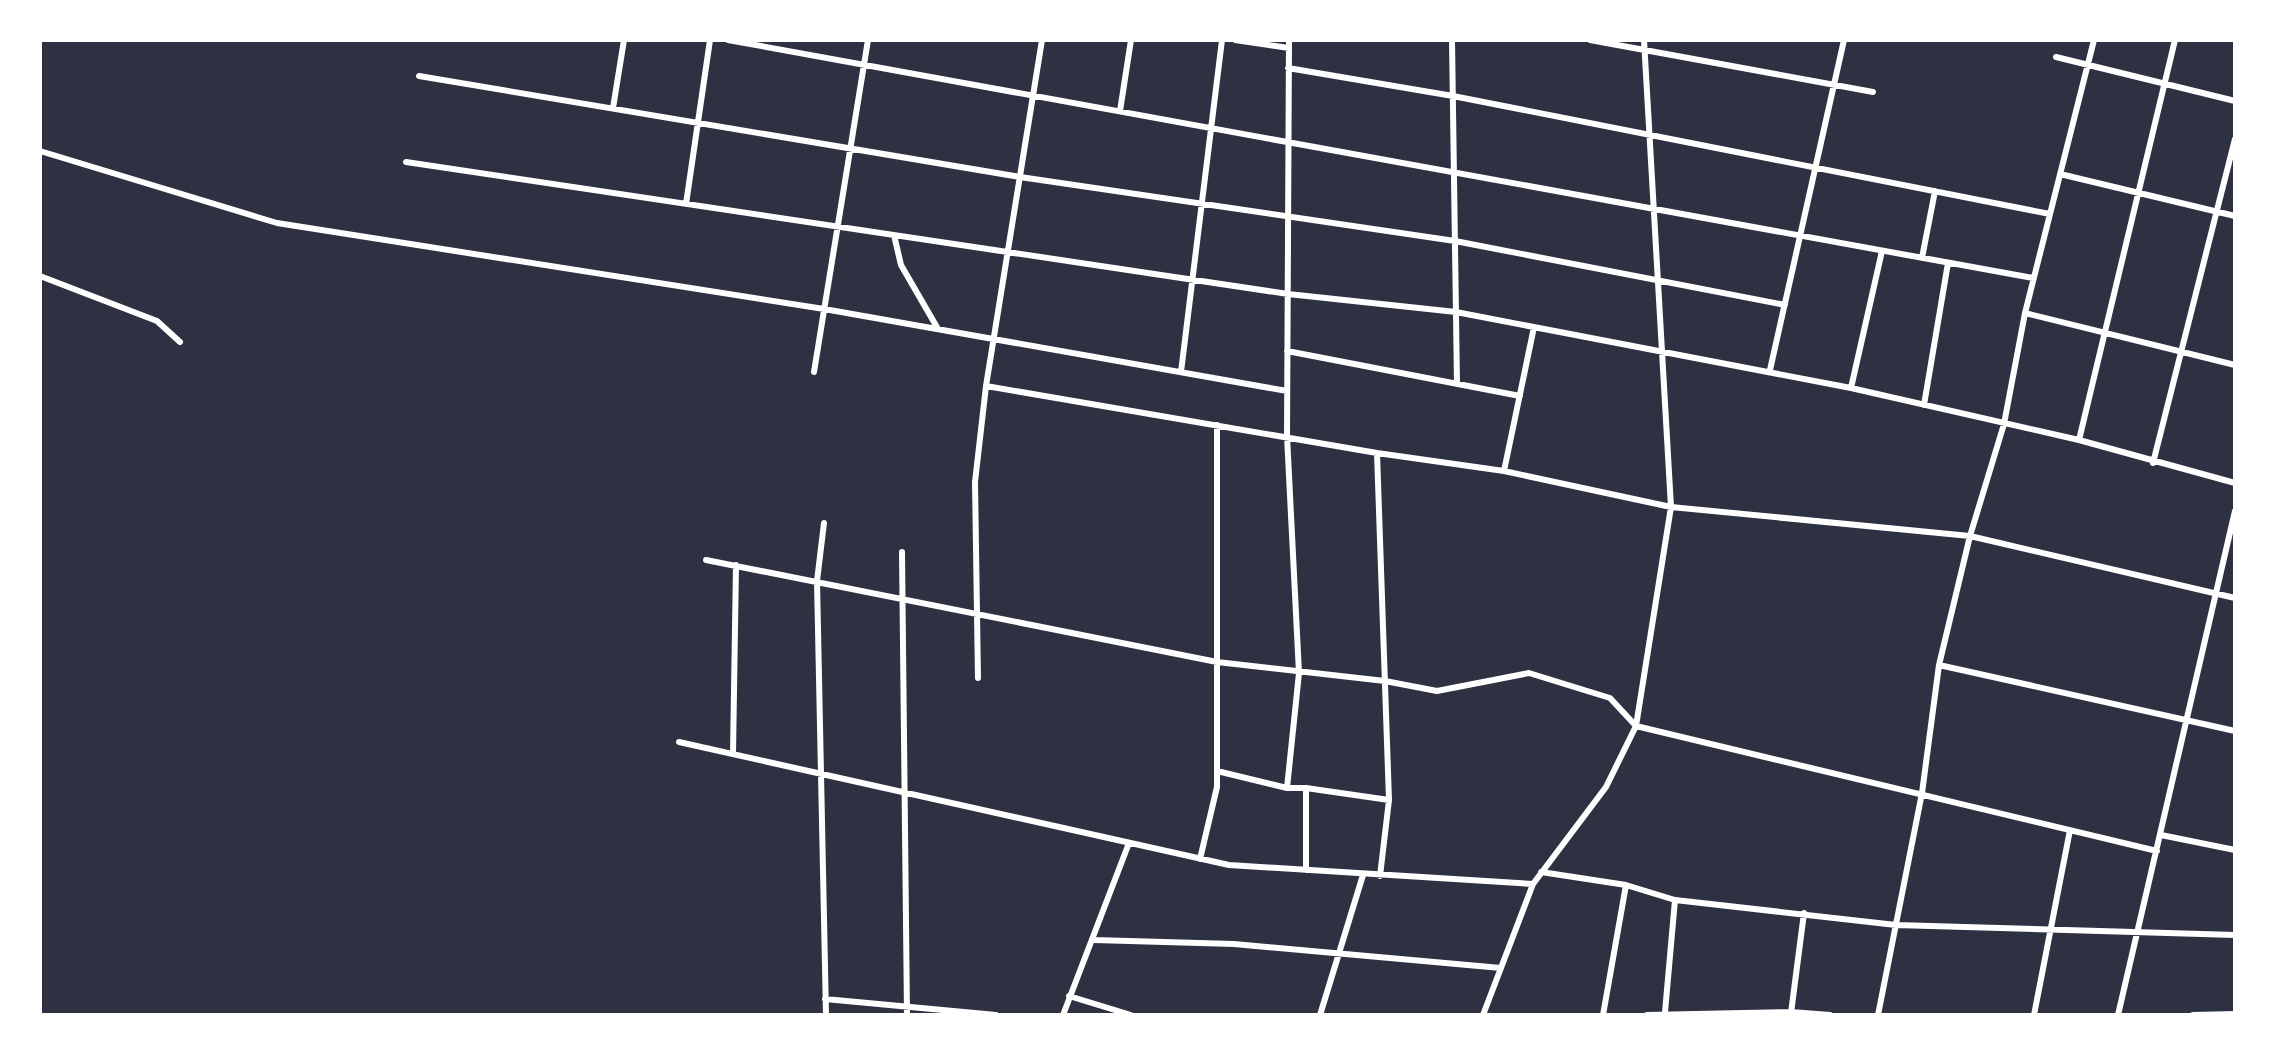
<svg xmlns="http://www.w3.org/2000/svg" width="2275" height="1055" font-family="'Zilla Slab',serif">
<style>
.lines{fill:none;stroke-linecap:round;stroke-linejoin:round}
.minor{stroke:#fff;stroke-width:6}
</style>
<rect width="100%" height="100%" fill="#2d3142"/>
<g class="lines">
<path class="minor" d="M728,40L2033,278
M1235,40L1289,48
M1289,40L1287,436L1299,673L1287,788H1306V870
M1452,40L1457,384
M1590,40L1873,92
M2056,57L2235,101
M1288,68L1453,96L2050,214
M419,76L1020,177L1455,241L1785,305
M613,108L624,40
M1120,111L1131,40
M40,151L277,223L824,309L1287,391
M406,162L1288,294L1456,312L1851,388L2079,440L2235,483
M2060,174L2235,216
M686,204L710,40
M894,235L901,265L938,329
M1922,258L1935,191
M40,276L157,321L180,342
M2025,313L2235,365
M1287,351L1520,396
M1770,370L1844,40
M814,372L868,40
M1181,372L1222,40
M986,386L1377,453L1504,471L1671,507L1970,536L2235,598
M1851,388L1882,251
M1924,405L1948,263
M2079,440L2175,40
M1377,453L1389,800L1380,876
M2153,463L2235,139
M1504,471L1534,327
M824,523L817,581L826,1015
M902,552L907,1015
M706,560L1217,662L1385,681L1437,691L1529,673L1610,698L1636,726L1671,507L1644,40
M1939,665L2235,731
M978,678L975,482L986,386L1042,40
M679,742L1229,865L1533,884
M733,754L736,565
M1217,771L1287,788
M1306,788L1389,800
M2161,835L2235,850
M1200,859L1217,787V425
M1541,872L1626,885L1675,900L1896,925L2235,935
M1094,940L1234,944L1501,968
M1069,996L1131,1015
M825,999L996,1015
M1665,1012L1675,900
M1791,1013L1804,913
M1063,1015L1129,843
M1320,1015L1363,875
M1483,1015L1533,884L1606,787L1636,726L2157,851
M1603,1015L1626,885
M1647,1015L1791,1012L1830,1015
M1878,1015L1922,793L1939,665L1970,536L2004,424L2025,313L2094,40
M2034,1015L2070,830
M2118,1015L2235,511
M2193,1015L2235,1014"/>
</g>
<rect width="2275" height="1055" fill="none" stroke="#ffffff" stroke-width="84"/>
</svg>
